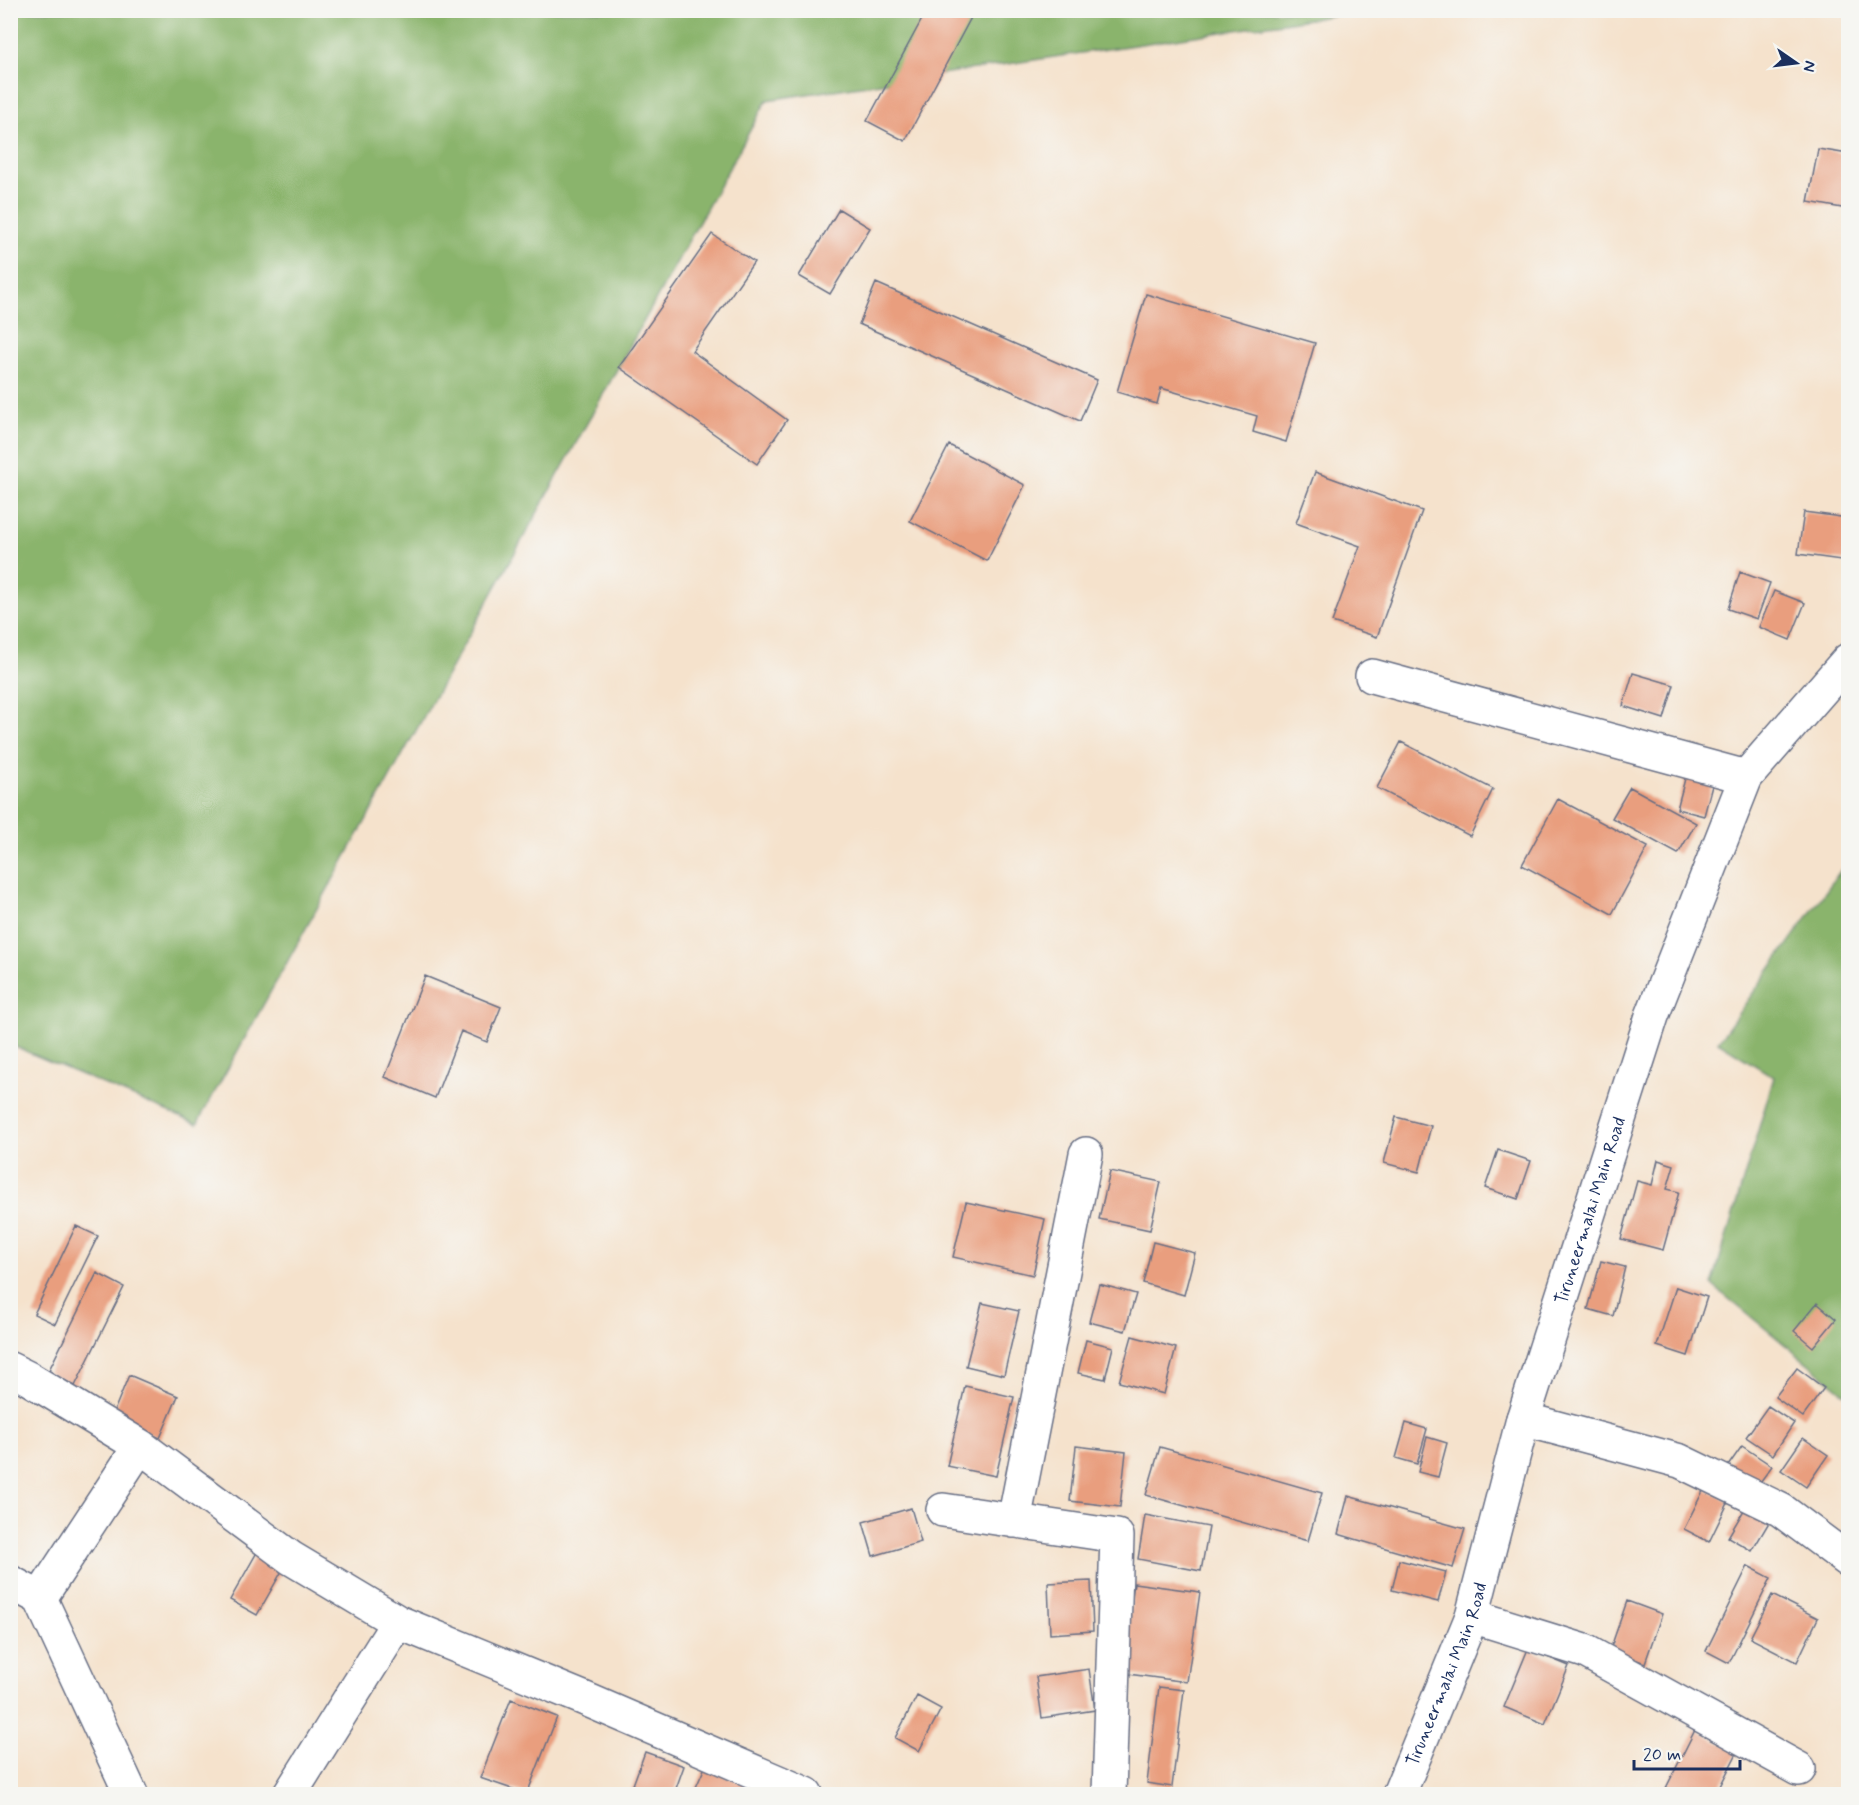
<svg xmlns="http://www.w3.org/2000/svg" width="1859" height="1805" font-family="Mynerve,sans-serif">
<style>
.forest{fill:#8ab46c;stroke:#527265;stroke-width:1.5}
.building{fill:#e99e7e}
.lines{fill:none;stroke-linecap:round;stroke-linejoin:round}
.minor-casing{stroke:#676e84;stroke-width:36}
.tertiary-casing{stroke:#676e84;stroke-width:36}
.secondary-casing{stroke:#676e84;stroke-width:36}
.minor{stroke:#fff;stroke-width:33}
.tertiary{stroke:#fff;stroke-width:33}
.secondary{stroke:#fff;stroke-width:33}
.labels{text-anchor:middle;stroke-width:6;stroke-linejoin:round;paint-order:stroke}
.street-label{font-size:18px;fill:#1b2f5e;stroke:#f6f6f2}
</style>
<rect width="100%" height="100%" fill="#f6f6f2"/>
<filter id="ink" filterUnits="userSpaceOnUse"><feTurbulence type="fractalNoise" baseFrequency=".0167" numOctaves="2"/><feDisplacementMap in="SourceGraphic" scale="12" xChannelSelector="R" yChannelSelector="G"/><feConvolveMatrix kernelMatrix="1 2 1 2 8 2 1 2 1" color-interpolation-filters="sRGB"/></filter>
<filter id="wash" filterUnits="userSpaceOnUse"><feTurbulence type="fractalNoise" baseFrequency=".008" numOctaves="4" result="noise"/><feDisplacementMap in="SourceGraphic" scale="24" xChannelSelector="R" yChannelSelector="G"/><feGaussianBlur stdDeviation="1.35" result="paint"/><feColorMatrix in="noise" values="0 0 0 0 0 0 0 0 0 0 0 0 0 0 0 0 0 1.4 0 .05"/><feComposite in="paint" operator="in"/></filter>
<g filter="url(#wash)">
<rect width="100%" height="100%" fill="#f5e2cc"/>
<path class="forest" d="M10,11H1363L767,100L197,1124L11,1045Z
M1848,860V1396L1712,1285L1774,1077L1718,1042Z"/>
<g id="blocks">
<path class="building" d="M927,10H975L905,141L867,121Z
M1818,149L1848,154V209L1808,202Z
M839,209L870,228L830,294L799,276Z
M712,234L754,262L692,351L787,420L757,464L619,367Z
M876,283L1097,380L1080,421L859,324Z
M1146,294L1315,343L1286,442L1253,432L1257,416L1161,388L1157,404L1117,392Z
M949,445L1025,485L987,561L910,521Z
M1315,472L1422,511L1377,637L1332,622L1360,546L1296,523Z
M1804,512L1848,518V561L1798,554Z
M1740,572L1770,583L1757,619L1728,609Z
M1774,591L1805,603L1790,640L1759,627Z
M1633,673L1674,685L1664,719L1623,706Z
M1401,742L1493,789L1470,836L1377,788Z
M1687,771L1714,778L1704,816L1677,809Z
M1630,787L1696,823L1678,854L1612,818Z
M1558,799L1648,847L1612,914L1522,865Z
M425,976L501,1007L487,1042L461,1031L435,1098L385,1077Z
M1396,1117L1431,1126L1419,1172L1384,1163Z
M1498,1150L1531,1161L1518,1199L1485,1188Z
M1658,1160L1674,1165L1667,1189L1679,1192L1663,1250L1621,1239L1637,1181L1652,1185Z
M1110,1171L1161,1182L1150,1230L1099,1219Z
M966,1202L1045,1219L1033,1275L953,1257Z
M76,1226L98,1236L55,1324L34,1314Z
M1153,1242L1195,1253L1184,1295L1143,1283Z
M1601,1261L1625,1267L1613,1316L1588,1309Z
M97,1273L124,1287L75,1386L48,1372Z
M1099,1284L1136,1294L1125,1331L1089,1322Z
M1676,1287L1707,1297L1688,1356L1657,1346Z
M982,1303L1019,1311L1004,1375L966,1366Z
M1817,1303L1836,1319L1813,1347L1794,1331Z
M1132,1336L1176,1348L1164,1394L1119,1382Z
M1086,1340L1113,1347L1105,1379L1078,1373Z
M1797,1368L1824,1388L1803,1417L1775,1397Z
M129,1375L178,1396L160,1438L112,1416Z
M965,1386L1014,1397L996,1476L947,1466Z
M1768,1406L1794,1423L1773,1455L1746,1437Z
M1406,1423L1427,1429L1417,1464L1396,1458Z
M1427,1437L1447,1443L1438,1477L1418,1472Z
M1803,1438L1828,1455L1806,1487L1781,1470Z
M1076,1446L1126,1452L1120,1507L1070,1501Z
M1742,1446L1772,1466L1758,1485L1728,1466Z
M1160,1447L1322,1493L1308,1541L1146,1495Z
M1704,1489L1729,1501L1709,1542L1684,1529Z
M1348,1496L1465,1529L1453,1568L1338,1534Z
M1747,1505L1771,1519L1752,1551L1728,1537Z
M911,1508L921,1542L873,1556L863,1522Z
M1145,1515L1209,1527L1201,1571L1138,1559Z
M260,1547L287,1562L257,1615L230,1600Z
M1399,1560L1446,1572L1438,1602L1392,1590Z
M1748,1566L1771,1578L1729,1663L1706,1651Z
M1091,1581L1093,1631L1050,1634L1048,1583Z
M1134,1583L1200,1592L1187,1682L1121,1673Z
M1772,1595L1818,1618L1797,1662L1750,1638Z
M1627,1601L1662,1614L1645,1663L1610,1650Z
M1528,1649L1569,1666L1545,1724L1504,1707Z
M1089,1669L1095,1710L1042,1718L1036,1677Z
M1159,1687L1184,1690L1172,1787L1147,1783Z
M917,1696L941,1709L919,1751L895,1738Z
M511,1699L557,1717L527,1794L480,1778Z
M1695,1730L1738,1751L1716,1794H1663Z
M645,1752L684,1766L674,1794L630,1793Z
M705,1767L767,1794H693Z"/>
</g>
</g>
<g filter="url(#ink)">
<use href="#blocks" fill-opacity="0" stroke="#676e84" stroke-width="1.5"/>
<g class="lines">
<defs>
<path id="minor" d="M1372,676L1746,777
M10,1369L28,1378L140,1446L291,1558L398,1622L583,1698L806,1794
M1523,1419L1680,1461L1781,1510L1848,1560
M943,1510L1117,1536L1109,1794
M1014,1521L1086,1154
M40,1598L140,1446
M1472,1616L1585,1651L1799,1769
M290,1794L398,1622"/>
<path id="tertiary" d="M10,1582L40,1598L131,1794"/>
<g id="secondary">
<path id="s1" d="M1399,1794L1472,1616L1523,1419L1652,1016L1746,777L1848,660"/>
</g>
</defs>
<use href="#minor" class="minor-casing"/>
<use href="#tertiary" class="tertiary-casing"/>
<use href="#secondary" class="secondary-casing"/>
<use href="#minor" class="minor"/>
<use href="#tertiary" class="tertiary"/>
<use href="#secondary" class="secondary"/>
</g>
</g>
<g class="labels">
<g class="street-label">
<text dy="6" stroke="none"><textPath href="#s1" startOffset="615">Tiruneermalai Main Road</textPath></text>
<text dy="6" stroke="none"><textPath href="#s1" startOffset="129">Tiruneermalai Main Road</textPath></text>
</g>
</g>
<rect width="1859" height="1805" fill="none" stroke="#f6f6f2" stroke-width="36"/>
<g transform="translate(1796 63) rotate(104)" stroke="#f6f6f2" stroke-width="4.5" paint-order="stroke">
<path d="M0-4.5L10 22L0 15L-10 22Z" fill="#1b2f5e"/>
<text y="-9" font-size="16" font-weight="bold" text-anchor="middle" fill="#1b2f5e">N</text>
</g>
<path d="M1634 1760v9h106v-9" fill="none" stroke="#1b2f5e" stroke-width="3"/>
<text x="1643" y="1760" font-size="18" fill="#1b2f5e" stroke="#f6f6f2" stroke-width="4.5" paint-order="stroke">20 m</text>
</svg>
